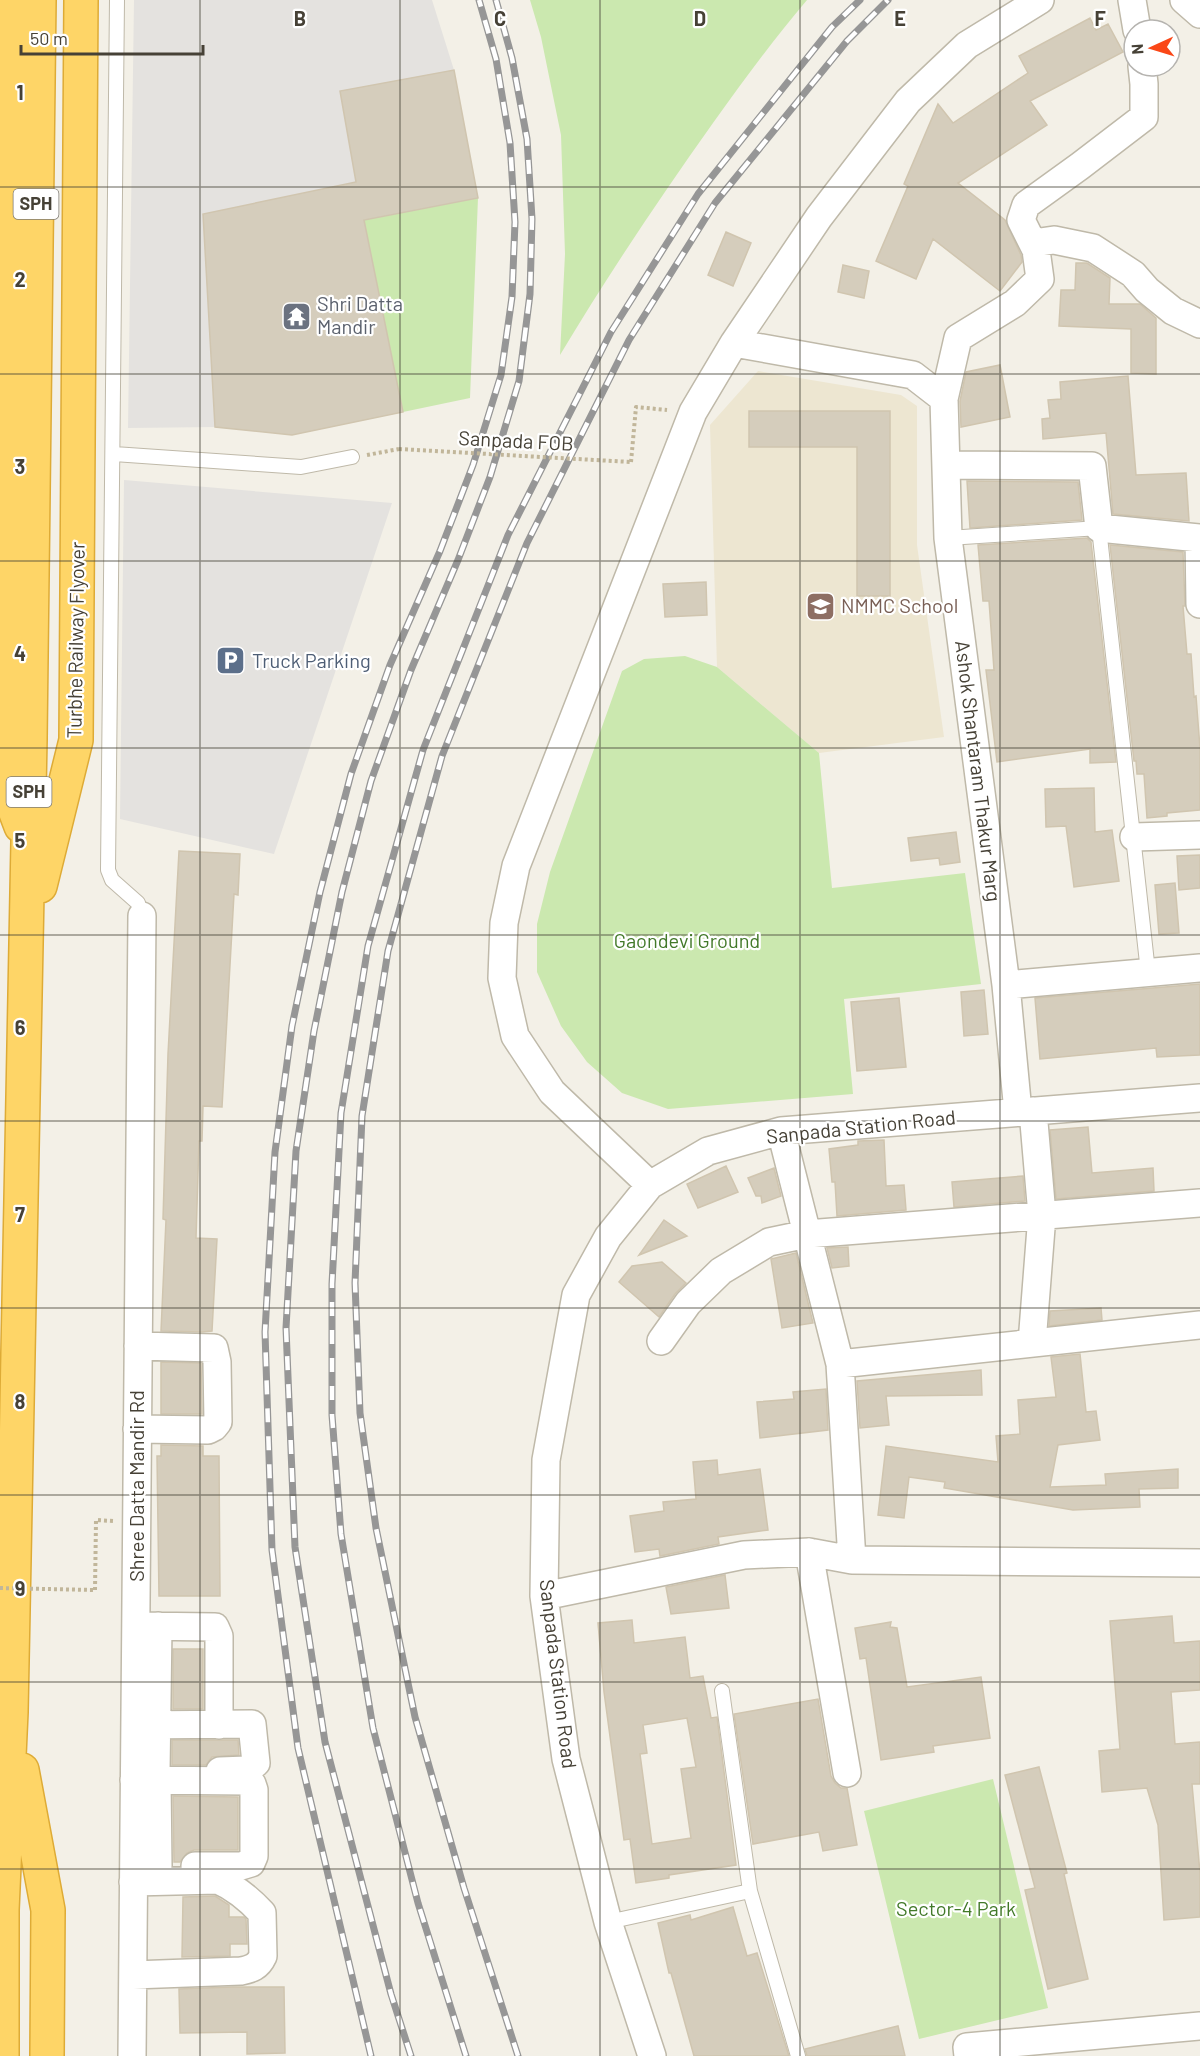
<svg xmlns="http://www.w3.org/2000/svg" width="1200" height="2056" font-family="Barlow,sans-serif">
<style>
.education{fill:#ede6d1}
.green{fill:#cbe8af}
.parking{fill:#e4e2df}
.building{fill:#d5cdbc;stroke:#d0c5af;stroke-width:1.5;fill-rule:evenodd}
.lines{fill:none;stroke-linecap:round;stroke-linejoin:round}
.service-casing{stroke:#bfb9a9;stroke-width:16}
.minor-casing{stroke:#bfb9a9;stroke-width:30}
.motorway-casing{stroke:#deab36;stroke-width:36}
.path{stroke:#c1b69a;stroke-width:4;stroke-dasharray:3 3;stroke-linecap:butt}
.service{stroke:#fff;stroke-width:14}
.minor{stroke:#fff;stroke-width:27}
.motorway{stroke:#fed567;stroke-width:33}
.rail-casing{stroke:#969696;stroke-width:7}
.rail{stroke:#fff;stroke-width:4.5;stroke-dasharray:14;stroke-linecap:butt}
.path-bridge{stroke:#c1b69a;stroke-width:4;stroke-dasharray:3 3;stroke-linecap:butt}
.grid{fill:none;stroke:#464136;stroke-width:1.5;stroke-opacity:0.55}
.labels{text-anchor:middle;stroke-width:4.5;stroke-linejoin:round;paint-order:stroke}
.shield{fill:#fff;stroke:#7e7a72;stroke-width:1.5}
.shield-label{font-size:18px;font-weight:bold;fill:#464136}
.worship-label{font-size:20px;fill:#5b616d;stroke:#fff;text-anchor:start}
.street-label{font-size:20px;fill:#464136;stroke:#fff}
.education-label{font-size:20px;fill:#785e54;stroke:#fff;text-anchor:start}
.service-label{font-size:20px;fill:#4e5e75;stroke:#fff;text-anchor:start}
.park-label{font-size:20px;fill:#427929;stroke:#fff}
.grid-label{font-size:20px;text-anchor:middle;font-weight:bold;fill:#464136;stroke:#fff;stroke-width:4.5;stroke-linejoin:round;paint-order:stroke}
</style>
<rect width="100%" height="100%" fill="#f3f0e7"/>
<path class="education" d="M758,371L901,395L917,406V545L944,737L819,753L717,667L710,425Z"/>
<path class="green" d="M530,0H807C773,40 743,81 713,123C659,199 608,275 560,355L565,254L561,135L541,37Z
M478,198L470,398L403,412L364,220Z
M685,656L717,667L819,753L832,888L965,873L981,984L844,999L853,1094L668,1109L622,1093L587,1062L561,1026L537,972V924L550,872L622,671L644,659Z
M993,1779L1048,2008L919,2039L864,1811Z"/>
<path class="parking" d="M134,0H432L454,70L340,92L356,182L203,214L215,427L128,428Z
M124,480L392,503L274,854L120,819Z"/>
<path class="building" d="M1090,18L1096,30L1108,24L1123,52L1030,101L1047,125L958,183L1005,220L1021,255L1022,262L1000,291L933,239L916,279L876,261L908,186L904,184L938,104L953,123L1028,73L1019,56Z
M454,70L478,198L364,220L403,412L292,435L215,427L203,214L356,182L340,91Z
M726,232L751,243L733,286L708,275Z
M1076,263H1087L1110,278L1109,304H1140L1156,318V374L1131,373V329L1059,326L1061,290H1075Z
M843,265L869,271L864,298L838,292Z
M1000,365L1010,417L961,427L960,401L966,372Z
M1128,376L1136,475L1186,473L1189,521L1113,514L1106,433L1043,439L1042,419L1050,418L1048,400L1061,399L1060,382Z
M749,411H890V596H857V447H749Z
M967,481L1078,482L1082,520L970,528Z
M1087,538L1091,542L1116,762L1090,763V749L997,762L986,670H994L989,601H983L978,545Z
M1110,545L1183,552L1185,606H1183L1187,654H1191L1194,697L1196,696L1200,748V810L1167,813V816L1147,818L1144,774H1137L1136,761H1134Z
M706,582L707,615L665,617L663,584Z
M1094,788L1095,832L1112,830L1119,881L1074,887L1066,826L1046,827L1045,789Z
M956,832L960,862L940,865L939,858L911,861L908,838Z
M179,851L240,854L238,895L234,894L222,1107L203,1106L202,1141H199L196,1238L217,1239L212,1331L202,1332L161,1331L166,1220L163,1219L168,1054Z
M1200,855V888L1179,890L1177,856Z
M1175,883L1179,933L1159,934L1155,885Z
M1200,984V1055L1157,1057L1156,1048L1040,1059L1035,998Z
M984,990L988,1034L964,1036L961,992Z
M899,998L906,1067L857,1071L851,1002Z
M1088,1127L1092,1173L1153,1168L1154,1191L1056,1199L1050,1130Z
M884,1140L886,1186L904,1185L906,1210L837,1216L835,1182H832L829,1149L858,1145V1141Z
M726,1166L738,1192L698,1208L687,1184Z
M774,1168L781,1196L762,1203L761,1196H756L748,1178Z
M1023,1176L1025,1201L954,1207L952,1182Z
M664,1220L687,1236L639,1255Z
M848,1247L849,1266L832,1268L827,1248Z
M796,1253L813,1323L782,1328L771,1259Z
M662,1262L686,1283L675,1294L659,1317L619,1282L632,1266Z
M1101,1308L1102,1320L1049,1326L1050,1311Z
M1080,1354L1086,1412L1096,1411L1100,1440L1058,1445L1050,1487L1106,1485L1105,1474L1178,1469V1488L1139,1489L1140,1507L1073,1510L944,1488L945,1482L909,1477L904,1518L878,1515L886,1446L998,1462L996,1436L1020,1434L1018,1400L1056,1397L1051,1357Z
M161,1362L201,1363L202,1414H161Z
M981,1370L982,1395L886,1396L889,1425L860,1428L857,1381Z
M826,1389L828,1430L760,1438L757,1402L794,1399L793,1392Z
M161,1445L203,1446V1456H219L220,1596H159L157,1456H161Z
M717,1460L718,1475L760,1469L768,1530L718,1537L719,1544L660,1556L659,1549L635,1552L630,1516L664,1511L663,1502L696,1499L693,1462Z
M725,1575L729,1608L671,1614L666,1587Z
M1172,1616L1174,1643L1200,1641V1690L1171,1692L1175,1744L1200,1742V1784H1192L1200,1873V1917L1164,1920L1158,1825L1147,1788L1102,1792L1099,1751L1120,1749L1110,1621Z
M632,1620L634,1643L685,1637L690,1678L703,1676L711,1718L717,1717L736,1865L669,1875V1878L636,1883L630,1839L624,1840L604,1692L598,1623ZM687,1718L696,1767L681,1769L691,1838L652,1844L640,1754L647,1753L643,1725Z
M891,1622L890,1627L897,1628L907,1687L981,1677L990,1738L933,1746L934,1752L881,1760L866,1658L860,1659L855,1628Z
M173,1649H203V1709H173Z
M818,1699L831,1776L835,1783L841,1788H847L857,1845L823,1851L819,1832L753,1844L734,1714Z
M172,1740H238L239,1755L212,1757L206,1765H172Z
M1039,1767L1067,1873L1064,1874L1088,1979L1048,1989L1025,1890L1035,1888L1005,1775Z
M173,1796L238,1797V1850H194L187,1853L180,1862H174Z
M215,1896L229,1905V1917H244L246,1919L247,1944H230V1956L182,1957L183,1897Z
M733,1907L747,1956L757,1953L789,2056H694L671,1973H669L658,1923L690,1915L691,1920Z
M233,1987H284L285,2053L247,2054V2032L180,2033L179,1989Z
M898,2026L905,2056H807L805,2049Z"/>
<g class="lines">
<defs>
<path id="service" d="M117,0L108,870L112,880L138,903L142,916
M114,454L301,467L352,457
M948,538L1099,528L1148,972
M722,1691L750,1891L798,2056
M608,1922L750,1891"/>
<path id="minor" d="M1132,0L1137,30
M1184,0L1200,14
M1033,243L1054,240L1093,248L1133,274L1147,290L1173,311L1200,324
M734,343L913,375L944,399L948,538L1006,985L1018,1112
M944,399L958,338L1015,303L1040,279L1036,250L1021,220L1026,205L1080,166L1144,117V84L1142,66
M946,465L1092,466L1099,528L1199,538L1200,604
M1134,837L1200,835
M1006,985L1200,968
M781,1131L840,1364L852,1560
M650,1185L552,1092L515,1036L502,978L504,923L516,866L693,412L734,343L819,217L908,101L967,45L1040,0
M661,1341L688,1303L721,1271L769,1242L807,1234L1200,1203
M1032,1343L1042,1215L1033,1111
M840,1364L1200,1325
M137,1429L208,1430L214,1427L218,1422L217,1362L214,1348L138,1346
M809,1552L847,1773
M544,1596L744,1555L809,1552L852,1560L1200,1563
M136,1626L215,1627L219,1636V1725
M135,1725L252,1724L256,1763L247,1770L220,1771
M156,1772L158,1626
M134,1780L247,1781L252,1784L254,1790V1856L251,1863L241,1866H195
M157,1780L158,1866
M133,1975L241,1971C251,1969 258,1967 263,1956L262,1913C249,1899 236,1888 218,1880L133,1882
M132,2056L142,916
M652,2056L608,1922L566,1759L544,1596L546,1460L576,1295L608,1237L650,1185L708,1151L781,1131L1200,1098
M968,2056L967,2047L1200,2026"/>
<path id="motorway" d="M15,0L3,779L21,826
M40,886L76,740L81,0
M22,1770L48,1910L47,2056
M2,2056V1910L11,1712L30,739L39,0"/>
</defs>
<use href="#service" class="service-casing"/>
<use href="#minor" class="minor-casing"/>
<use href="#motorway" class="motorway-casing"/>
<path class="path" d="M367,455L399,449
M631,462L636,407L667,410
M95,1590L96,1520L113,1521"/>
<use href="#service" class="service"/>
<use href="#minor" class="minor"/>
<use href="#motorway" class="motorway"/>
<defs>
<path id="rail" d="M371,2056L298,1748L272,1550L265,1332L275,1152L292,1026L320,892L351,774L390,665L440,551L473,465L501,375L512,297L515,222L510,143L496,59L479,0
M411,2056L391,1994L325,1742L295,1547L286,1328L296,1151L314,1031L342,892L371,781L411,670L458,560L490,477L519,381L530,294L532,219L527,139L512,58L496,0
M466,2056L418,1903L373,1728L341,1534L332,1415V1284L341,1113L368,946L423,750L508,535L611,332L698,194L832,27L860,0
M518,2056L464,1888L415,1717L376,1528L360,1413L355,1283L362,1116L388,951L442,756L527,543L629,340L715,203L847,41L888,0"/>
</defs>
<use href="#rail" class="rail-casing"/>
<use href="#rail" class="rail"/>
<path class="path-bridge" d="M399,449L631,462
M0,1588L95,1590"/>
</g>
<path class="grid" d="M200,0V2056M400,0V2056M600,0V2056M800,0V2056M1000,0V2056M0,187H1200M0,374H1200M0,561H1200M0,748H1200M0,935H1200M0,1121H1200M0,1308H1200M0,1495H1200M0,1682H1200M0,1869H1200"/>
<defs>
<symbol id="temple-square" viewBox="-11 -11 22 22"><rect x="-9" y="-9" width="18" height="18" rx="4" fill="#6b7280" stroke="#fff"/><path d="M0-6L5-2H3V0L6.5 2.5H4V6H1.5V3h-3V6H-4V2.5H-6.5L-3 0V-2H-5Z" fill="#fff"/></symbol>
<symbol id="school-square" viewBox="-11 -11 22 22"><rect x="-9" y="-9" width="18" height="18" rx="4" fill="#8d6e63" stroke="#fff"/><path d="M0-5L7-2L0 1L-7-2ZM-4 1L0 2.5L4 1V4Q0 6-4 4Z" fill="#fff"/></symbol>
<symbol id="parking-square" viewBox="-11 -11 22 22"><rect x="-9" y="-9" width="18" height="18" rx="4" fill="#5c6f8a" stroke="#fff"/><path d="M-3.5-5.5H1a3.5 3.5 0 0 1 0 7H-1V5.5H-3.5ZM-1-3.4V-.6H.8a1.4 1.4 0 0 0 0-2.8Z" fill="#fff"/></symbol>
</defs>
<g fill-rule="evenodd">
<use href="#temple-square" x="280" y="300" width="33" height="33"/>
<use href="#school-square" x="804" y="590" width="33" height="33"/>
<use href="#parking-square" x="214" y="644" width="33" height="33"/>
</g>
<g class="labels">
<g class="shield">
<rect x="13.5" y="189" width="45" height="30" rx="4.5"/>
<rect x="6.5" y="777" width="45" height="30" rx="4.5"/>
</g>
<g class="shield-label">
<text x="36" y="210">SPH</text>
<text x="29" y="798">SPH</text>
</g>
<g class="worship-label">
<text x="317" y="311">Shri Datta<tspan x="317" dy="23">Mandir</tspan></text>
</g>
<g class="street-label">
<text transform="translate(516 441) rotate(3)" y="7">Sanpada FOB</text>
<text transform="translate(76 640) rotate(-89)" y="7">Turbhe Railway Flyover</text>
<text transform="translate(978 771) rotate(83)" y="7">Ashok Shantaram Thakur Marg</text>
<text transform="translate(861 1127) rotate(-6)" y="7">Sanpada Station Road</text>
<text transform="translate(137 1486) rotate(-90)" y="7">Shree Datta Mandir Rd</text>
<text transform="translate(558 1674) rotate(83)" y="7">Sanpada Station Road</text>
</g>
<g class="education-label">
<text x="841" y="613">NMMC School</text>
</g>
<g class="service-label">
<text x="252" y="668">Truck Parking</text>
</g>
<g class="park-label">
<text x="687" y="948">Gaondevi Ground</text>
<text x="956" y="1916">Sector-4 Park</text>
</g>
</g>
<g class="grid-label">
<text x="300" y="26">B</text>
<text x="500" y="26">C</text>
<text x="700" y="26">D</text>
<text x="900" y="26">E</text>
<text x="1100" y="26">F</text>
<text x="20" y="100">1</text>
<text x="20" y="287">2</text>
<text x="20" y="474">3</text>
<text x="20" y="661">4</text>
<text x="20" y="848">5</text>
<text x="20" y="1035">6</text>
<text x="20" y="1222">7</text>
<text x="20" y="1409">8</text>
<text x="20" y="1596">9</text>
</g>
<g transform="translate(1152 48) rotate(266)"><circle r="28" fill="#ffffff" stroke="#b5b3af" stroke-width="1.5"/>
<path d="M0-4.5L10 22L0 15L-10 22Z" fill="#fa4717"/>
<text y="-9" font-size="16" font-weight="bold" text-anchor="middle" fill="#464136">N</text>
</g>
<path d="M21 45v9h182v-9" fill="none" stroke="#464136" stroke-width="3"/>
<text x="30" y="45" font-size="18" fill="#464136" stroke="#ffffff" stroke-width="4.5" paint-order="stroke">50 m</text>
</svg>
